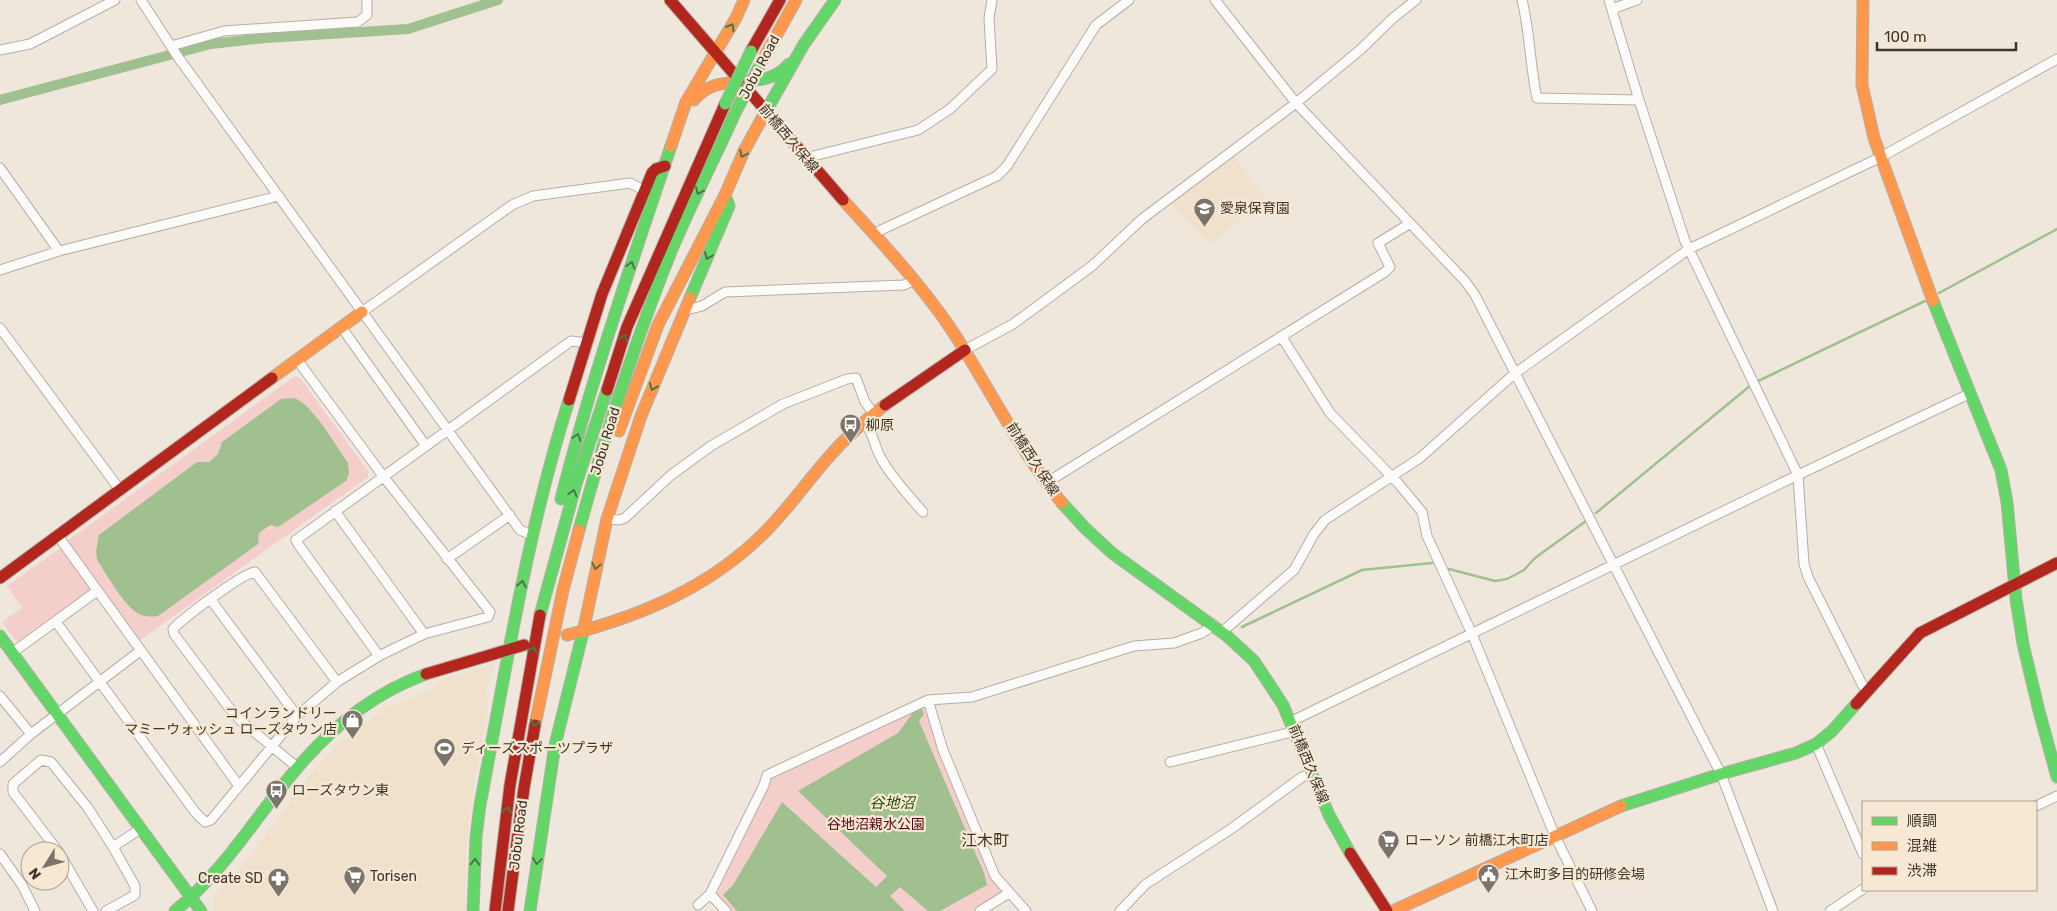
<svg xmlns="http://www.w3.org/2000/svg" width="2057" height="911" font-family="Rubik,'Noto Sans JP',sans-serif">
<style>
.built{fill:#efe1cc}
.green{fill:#f4ceca}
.water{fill:#a0c08f}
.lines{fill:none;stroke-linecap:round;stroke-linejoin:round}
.stream{stroke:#a0c08f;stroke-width:2.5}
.canal{stroke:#a0c08f;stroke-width:10}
.street-casing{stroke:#b5aea6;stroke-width:11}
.fast-casing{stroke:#b5aea6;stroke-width:13}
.slow-casing{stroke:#b5aea6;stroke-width:13}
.jam-casing{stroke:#b5aea6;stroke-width:13}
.street{stroke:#fdfbfa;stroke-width:9}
.fast{stroke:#63d668;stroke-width:11}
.slow{stroke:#ff974d;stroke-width:11}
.jam{stroke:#b3261e;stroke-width:11}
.fast-bridge-casing{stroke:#b5aea6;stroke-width:13;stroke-linecap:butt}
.fast-bridge{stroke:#63d668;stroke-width:11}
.oneway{stroke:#4c7645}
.labels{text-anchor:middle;stroke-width:4.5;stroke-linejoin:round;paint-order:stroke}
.street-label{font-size:14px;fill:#3c362e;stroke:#f7e8d3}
.poi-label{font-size:14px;fill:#3c362e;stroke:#f7e8d3;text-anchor:start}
.park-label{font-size:14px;fill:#540619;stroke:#f7e8d3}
.water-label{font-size:15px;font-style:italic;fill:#1f4d09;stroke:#f7e8d3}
.quarter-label{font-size:16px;fill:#3c362e;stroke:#f7e8d3}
</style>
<rect width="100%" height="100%" fill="#efe7db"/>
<path class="built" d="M1233,154L1266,198L1211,245L1170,203Z
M495,663L487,695L489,703L473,793L467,844L465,911H215L213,909V898L248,857L315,768L342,740L387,707L406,701L428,689L441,680Z"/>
<path class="green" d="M295,376L301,379L368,471V477L139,641L66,542Z
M59,549L63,550L91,589L89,594L22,642L15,640L2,622L22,608L7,586Z
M923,705L956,790L1002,892L975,911H730L719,900L717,894L769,782L779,773Z"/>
<path class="water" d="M293,398C311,401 337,448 348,463L349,473L346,481L278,527L270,525L259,533L258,544L158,616C151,617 146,617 139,614C124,606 107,575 97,560L96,551L99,535L197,462H209L218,454L222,442L281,399Z
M921,707L924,714L919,721L984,873L987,885L940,911H928L900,887L890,896L905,911H737L723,895L733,885L782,802L876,887L887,876L798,791L898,733L915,710Z"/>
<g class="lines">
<path class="stream" d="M1939,293L2057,229
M1756,382L1925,301
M1596,513L1751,385
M1449,569L1495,581L1507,579L1524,570L1535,558L1586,521
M1242,627L1362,570L1432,563"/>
<path class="canal" d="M0,100L211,44L266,38L408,29L498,0"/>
<defs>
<path id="street" d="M141,0L178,57L520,530L532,535
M1215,0L1296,103L1465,281L1475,295L1721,774L1773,911
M1522,0C1530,32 1530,66 1537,98L1639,100
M1609,0L1639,100L1685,241L1798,475L1804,564L1808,577L1863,686L1868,690
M1612,9L1637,0
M171,46L224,31L358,22L367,15V0
M0,50L30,44L115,0
M805,158L918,130L950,109L992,69L989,18L992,0
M0,168L59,251
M874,235L881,230L997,176L1007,166L1096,25L1129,0
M0,270L59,251L279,196
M686,310L702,306L725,292L904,285L914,280
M362,312L512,205L533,196L630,183L645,191
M0,328L120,490
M342,328L426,446
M1281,336L1330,413L1398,483L1422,512L1427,536L1472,634L1555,836L1592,911
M965,350L1013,324L1092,266L1142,219L1296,103L1360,50L1393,18L1416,0
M864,422C874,433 874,447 882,460C893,479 909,496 923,512
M1046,483L1385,272L1390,267L1378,243L1409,224
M335,511L424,634
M607,519L619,520L625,518L671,475L711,446L783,404L847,379L856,378L865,402L874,414
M58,536L239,786
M447,559L510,515
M211,600L297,716
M56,622L195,812L205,822L211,820L297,716L337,682L379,656L424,634L488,617L490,612L383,476L298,361
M1223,631L1294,570L1314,534L1325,520L1420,458L1514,374L1689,249L1881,157L2057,59
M12,653L97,591
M379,656L298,544L296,540L571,341L588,343
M0,696L31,734
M928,700L943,750L995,876L1026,911
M1292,721L1798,475L1971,393
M1816,744L1863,854
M0,762L31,734L140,651
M1170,762L1296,731
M298,768L241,721L227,705L174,634L173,629C183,618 243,573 255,572L337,682
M2036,806L2057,796
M113,847L140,829
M58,851L13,792V784L41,760L51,762L88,808L113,847L135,886V895L106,911
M0,854L22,885L35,911
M60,854L93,911
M710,894L726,911
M698,905L710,894L764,785L767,775L928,700L972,697L1134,646L1174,643L1202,633L1214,625
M980,911L1009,893
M1120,911L1146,884L1231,829L1302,777L1312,774
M1830,911L1863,889"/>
<path id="fast" d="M745,81C763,80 777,78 789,64
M766,111L804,44L835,0
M690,298L729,206L725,195
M1933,301L2001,470L2007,502L2016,599L2023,644L2039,711L2057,777
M561,499C591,380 632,262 671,146
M1062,503L1085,528L1112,553L1227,636L1254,661L1283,705L1329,815L1350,853
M579,530C605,435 635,341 672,249C691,204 714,160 734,115
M540,615L576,484L607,390
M0,636L201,911
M1621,806L1721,774L1796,753L1816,744L1832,731L1856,704
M175,911C228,867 255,817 298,767C333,726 376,692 426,674
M473,911L476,837L480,805C506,669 527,532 569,400
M530,911L555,745L583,632"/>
<path id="slow" d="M1863,0L1862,85L1874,138L1933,301
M715,53L736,18L744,0
M761,63L796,0
M694,100C707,84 722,83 741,82
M671,146L686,102L715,53
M843,200C882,243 923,286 955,335C991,391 1020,451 1062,503
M272,378L362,312
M619,431L658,325L725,195L744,151L766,111
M583,632L607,519L641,416L690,298
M567,635C641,616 711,587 766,531C788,509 806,483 827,459C844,439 864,421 885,405
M535,725L563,590L579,530
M1393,911L1621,806"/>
<path id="jam" d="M670,0L843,200
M751,51L780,0
M607,390L627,327L725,104
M569,400L602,294L652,173L656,169L665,166
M885,405L965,350
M0,578L272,378
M426,674L524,645
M1856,704L1920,633L2057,563
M1350,853L1387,911
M495,911L510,785L540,615
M508,911L524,788L535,725"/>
</defs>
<use href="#street" class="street-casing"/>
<use href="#fast" class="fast-casing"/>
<use href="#slow" class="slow-casing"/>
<use href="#jam" class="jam-casing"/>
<use href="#street" class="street"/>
<use href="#fast" class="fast"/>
<use href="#slow" class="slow"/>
<use href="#jam" class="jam"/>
<defs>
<path id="fast-bridge" d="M725,104L751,51
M734,115L761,63"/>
</defs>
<use href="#fast-bridge" class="fast-bridge-casing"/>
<use href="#fast-bridge" class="fast-bridge"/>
</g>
<defs><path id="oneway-chevron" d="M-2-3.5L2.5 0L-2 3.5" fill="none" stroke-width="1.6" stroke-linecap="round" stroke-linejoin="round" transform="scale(1.25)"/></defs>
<g class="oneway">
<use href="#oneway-chevron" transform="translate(731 27) rotate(-60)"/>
<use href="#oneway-chevron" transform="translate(743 154) rotate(115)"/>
<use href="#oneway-chevron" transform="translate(699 191) rotate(114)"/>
<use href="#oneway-chevron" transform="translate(708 256) rotate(113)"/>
<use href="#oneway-chevron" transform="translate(631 265) rotate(-73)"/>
<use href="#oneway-chevron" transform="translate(624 338) rotate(-72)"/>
<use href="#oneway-chevron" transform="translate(653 387) rotate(112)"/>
<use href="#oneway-chevron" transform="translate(577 437) rotate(-72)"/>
<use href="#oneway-chevron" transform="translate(573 493) rotate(-75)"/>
<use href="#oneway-chevron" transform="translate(596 566) rotate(102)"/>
<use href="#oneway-chevron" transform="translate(522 584) rotate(-79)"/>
<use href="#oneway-chevron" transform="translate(533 650) rotate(-79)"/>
<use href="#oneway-chevron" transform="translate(535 723) rotate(100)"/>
<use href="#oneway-chevron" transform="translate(507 810) rotate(-83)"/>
<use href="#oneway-chevron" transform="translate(537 861) rotate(98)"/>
<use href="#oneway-chevron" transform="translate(475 862) rotate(-88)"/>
</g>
<defs>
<symbol id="school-pin" viewBox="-11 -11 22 30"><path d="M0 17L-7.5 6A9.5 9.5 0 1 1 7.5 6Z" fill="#7b746b" stroke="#f7e8d3"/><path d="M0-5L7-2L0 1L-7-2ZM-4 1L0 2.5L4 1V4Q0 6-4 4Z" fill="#fff"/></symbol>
<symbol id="bus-pin" viewBox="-11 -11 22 30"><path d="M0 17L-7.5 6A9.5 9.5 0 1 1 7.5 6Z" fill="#7b746b" stroke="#f7e8d3"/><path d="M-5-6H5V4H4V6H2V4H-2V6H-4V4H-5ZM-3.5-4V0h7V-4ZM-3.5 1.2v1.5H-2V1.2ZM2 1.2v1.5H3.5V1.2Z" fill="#fff"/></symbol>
<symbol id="shop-pin" viewBox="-11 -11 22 30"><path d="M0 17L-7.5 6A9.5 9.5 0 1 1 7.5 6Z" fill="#7b746b" stroke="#f7e8d3"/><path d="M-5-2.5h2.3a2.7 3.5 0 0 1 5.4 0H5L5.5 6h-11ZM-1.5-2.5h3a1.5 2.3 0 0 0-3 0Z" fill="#fff"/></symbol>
<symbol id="stadium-pin" viewBox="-11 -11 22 30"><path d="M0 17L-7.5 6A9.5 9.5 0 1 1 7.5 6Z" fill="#7b746b" stroke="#f7e8d3"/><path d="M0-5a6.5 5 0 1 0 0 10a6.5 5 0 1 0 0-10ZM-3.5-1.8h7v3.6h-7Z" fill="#fff"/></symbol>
<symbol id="supermarket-pin" viewBox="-11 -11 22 30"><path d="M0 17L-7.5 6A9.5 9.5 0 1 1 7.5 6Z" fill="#7b746b" stroke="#f7e8d3"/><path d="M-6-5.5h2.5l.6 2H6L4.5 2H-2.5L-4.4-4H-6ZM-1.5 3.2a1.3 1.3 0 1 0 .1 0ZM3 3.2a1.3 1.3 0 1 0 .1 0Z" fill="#fff"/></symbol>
<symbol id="civic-pin" viewBox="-11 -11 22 30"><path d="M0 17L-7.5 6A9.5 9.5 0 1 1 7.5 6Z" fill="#7b746b" stroke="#f7e8d3"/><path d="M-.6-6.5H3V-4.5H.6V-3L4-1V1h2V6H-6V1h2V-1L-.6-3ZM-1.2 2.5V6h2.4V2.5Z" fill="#fff"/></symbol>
<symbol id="pharmacy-pin" viewBox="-11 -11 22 30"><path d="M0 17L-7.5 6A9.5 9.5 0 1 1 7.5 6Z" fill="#7b746b" stroke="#f7e8d3"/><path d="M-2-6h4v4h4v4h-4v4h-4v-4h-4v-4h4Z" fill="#fff"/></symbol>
</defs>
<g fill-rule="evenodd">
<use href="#school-pin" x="1192" y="196" width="25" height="34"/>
<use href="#bus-pin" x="838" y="412" width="25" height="34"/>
<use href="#shop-pin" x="340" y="708" width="25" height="34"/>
<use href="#stadium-pin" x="432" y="736" width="25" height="34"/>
<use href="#bus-pin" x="264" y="778" width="25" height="34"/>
<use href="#supermarket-pin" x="1376" y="828" width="25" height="34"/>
<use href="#civic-pin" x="1476" y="862" width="25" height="34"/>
<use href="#supermarket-pin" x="342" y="864" width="25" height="34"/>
<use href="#pharmacy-pin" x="266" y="866" width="25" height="34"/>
</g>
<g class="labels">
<g class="street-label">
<text transform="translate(759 67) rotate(-62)" y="5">Jobu Road</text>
<text transform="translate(789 138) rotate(50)" y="5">前橋西久保線</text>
<text transform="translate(605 441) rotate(-73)" y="5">Jobu Road</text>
<text transform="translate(1033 459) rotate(57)" y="5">前橋西久保線</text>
<text transform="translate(1309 764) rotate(68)" y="5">前橋西久保線</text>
<text transform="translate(518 835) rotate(-83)" y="5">Jobu Road</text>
</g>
<g class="poi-label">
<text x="1220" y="213">愛泉保育園</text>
<text x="866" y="430">柳原</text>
<text x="337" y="718" text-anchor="end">コインランドリー<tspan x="337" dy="16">マミーウォッシュ ローズタウン店</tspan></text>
<text x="461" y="753">ディーズスポーツプラザ</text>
<text x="292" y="795">ローズタウン東</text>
<text x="1405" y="845">ローソン 前橋江木町店</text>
<text x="1505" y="879">江木町多目的研修会場</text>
<text x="370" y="881">Torisen</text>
<text x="263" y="883" text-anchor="end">Create SD</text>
</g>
<g class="park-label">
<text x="876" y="829">谷地沼親水公園</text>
</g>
<g class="water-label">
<text x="892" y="808">谷地沼</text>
</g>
<g class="quarter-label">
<text x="985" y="846">江木町</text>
</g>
</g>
<rect x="1862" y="801" width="175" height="90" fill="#f7e8d3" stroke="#aca191"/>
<rect x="1872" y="817" width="25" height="8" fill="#63d668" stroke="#aca191"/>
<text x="1907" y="826" font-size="15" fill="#3c362e">順調</text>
<rect x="1872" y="842" width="25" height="8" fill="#ff974d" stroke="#aca191"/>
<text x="1907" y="851" font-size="15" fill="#3c362e">混雑</text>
<rect x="1872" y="867" width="25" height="8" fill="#b3261e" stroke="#aca191"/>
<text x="1907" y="876" font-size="15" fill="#3c362e">渋滞</text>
<g transform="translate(45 866) rotate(233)"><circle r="24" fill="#f7e8d3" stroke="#aca191"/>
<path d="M0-4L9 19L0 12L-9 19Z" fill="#7b746b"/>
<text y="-8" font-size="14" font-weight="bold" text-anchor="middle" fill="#3c362e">N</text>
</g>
<path d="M1877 42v8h139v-8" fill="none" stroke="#3c362e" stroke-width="2.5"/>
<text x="1884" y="42" font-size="15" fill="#3c362e" stroke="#f7e8d3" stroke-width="4" paint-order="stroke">100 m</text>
</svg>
